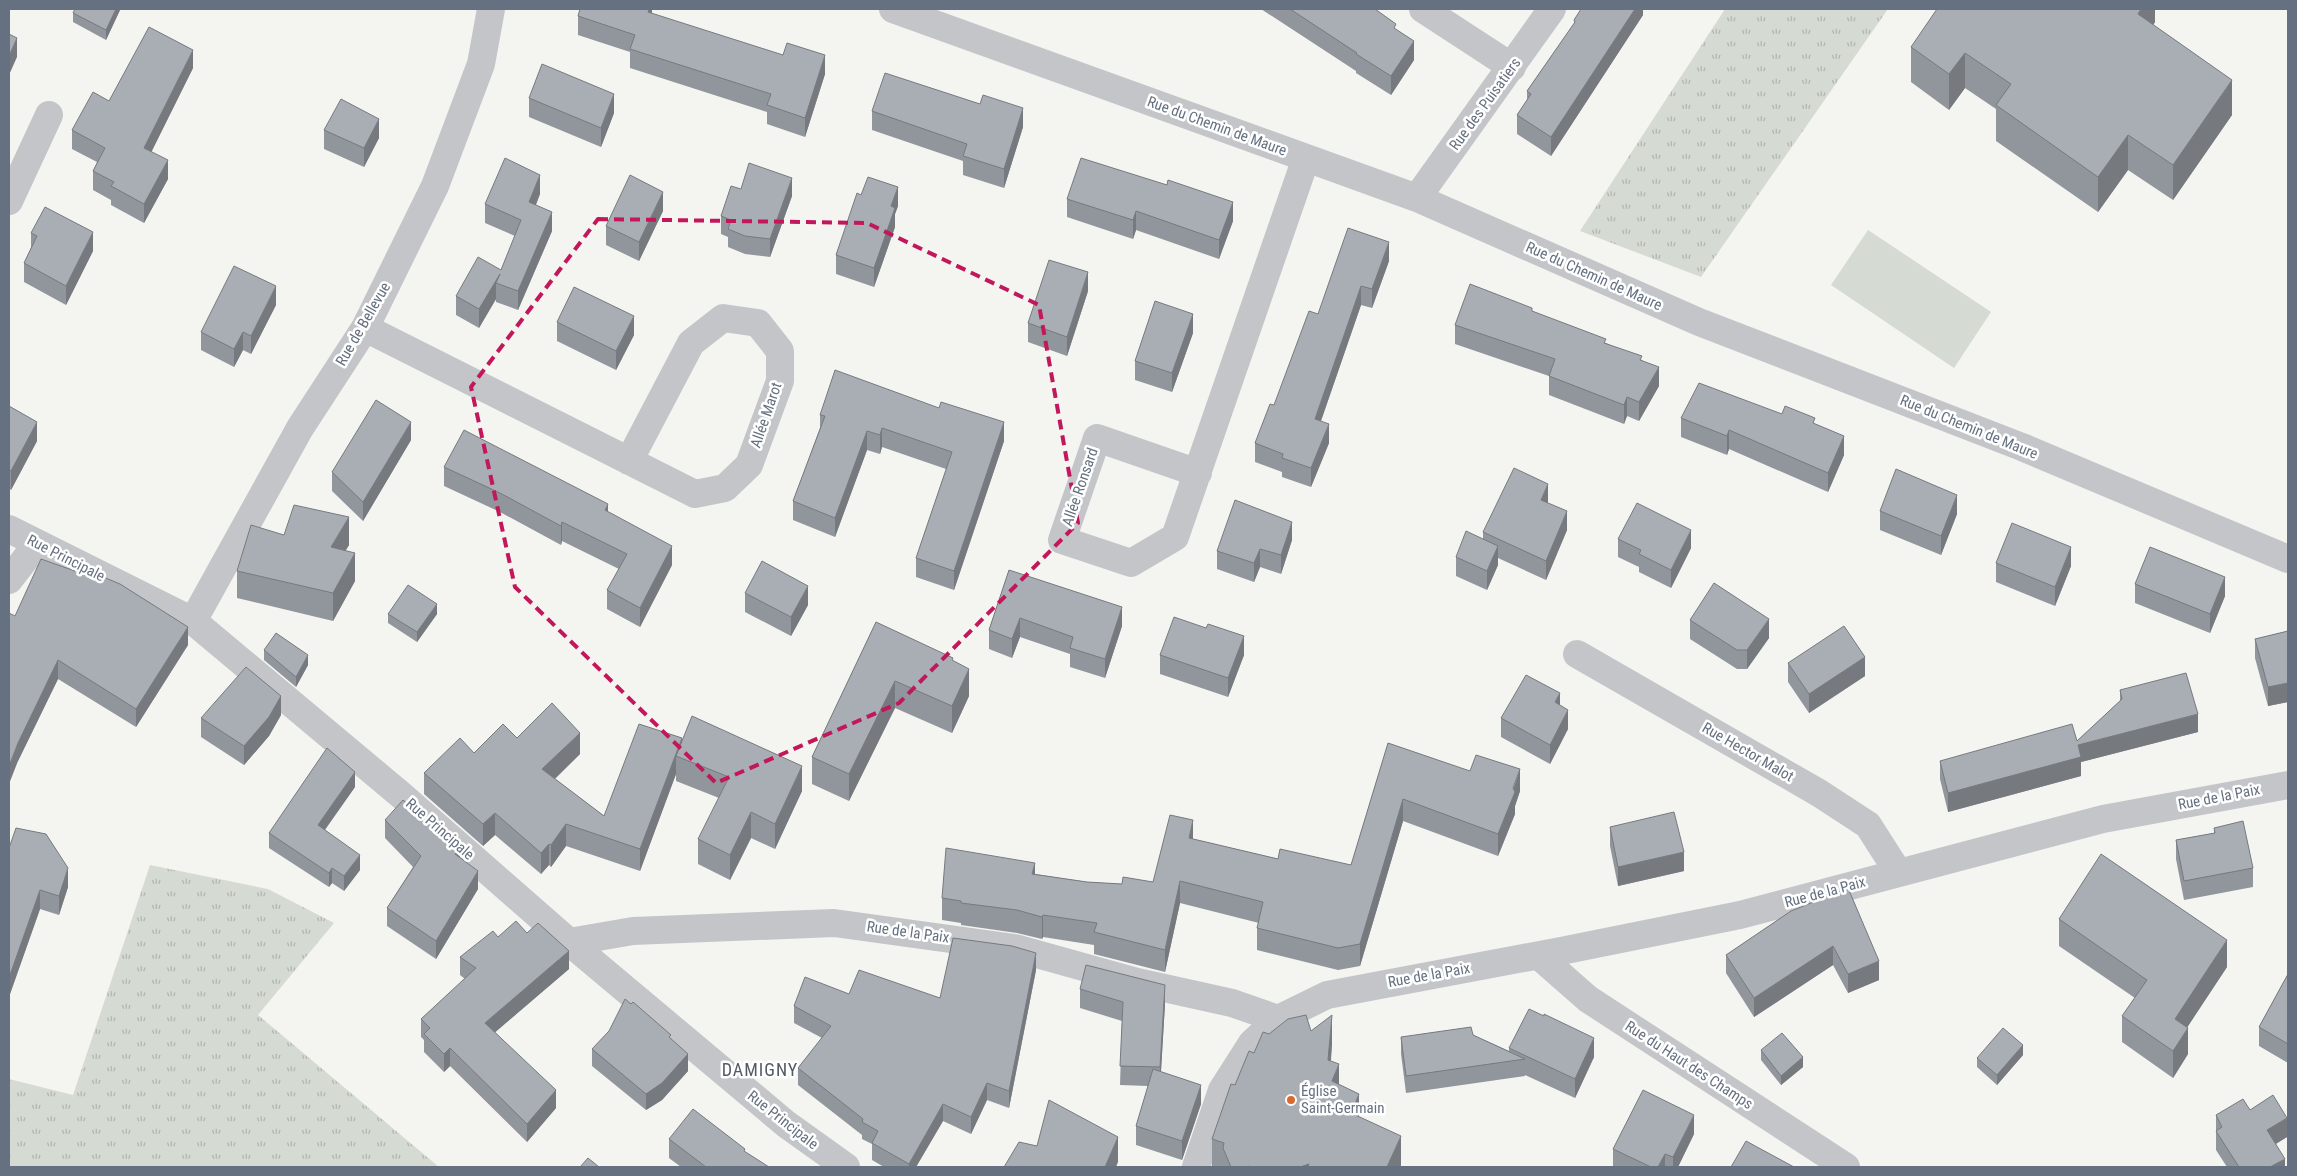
<svg xmlns="http://www.w3.org/2000/svg" width="2297" height="1176" font-family="'Roboto Condensed',sans-serif">
<style>
.grass{fill:url(#grass-tufts)}
.pitch{fill:#d5dbd2}
.lines{fill:none;stroke-linecap:round;stroke-linejoin:round}
.minor{stroke:#c3c5c9;stroke-width:28}
.tertiary{stroke:#c3c5c9;stroke-width:28}
.wall{fill:#91969c}
.shaded-wall{fill:#767a7f}
.building{fill:#a9aeb5;stroke:#767a7f}
.marked{fill:none;stroke:#c2185b;stroke-width:4;stroke-dasharray:10 6;stroke-linejoin:round}
.poi-dot{fill:#d9692c;stroke:#fff;stroke-width:2}
.labels{text-anchor:middle;stroke-width:5;stroke-linejoin:round;paint-order:stroke}
.street-label{font-size:15px;fill:#657180;stroke:#fff}
.poi-label{font-size:15px;fill:#657180;stroke:#fff;text-anchor:start}
.quarter-label{font-size:18px;letter-spacing:1px;fill:#525b66;stroke:#fff}
</style>
<defs>
<pattern id="grass-tufts" width="24" height="20" patternUnits="userSpaceOnUse" patternTransform="scale(1.25)"><rect width="24" height="20" fill="#d5dbd2"/><path d="M3 7l-1-3M5 7V3M7 7l1-3M15 17l-1-3M17 17v-4M19 17l1-3" fill="none" stroke="#b0b6b0"/></pattern>
</defs>
<rect width="100%" height="100%" fill="#f4f5f1"/>
<path class="grass" d="M1725,9H1888L1701,277L1580,231Z
M150,865L268,889L334,923L258,1015L439,1167H9V1079L73,1095Z"/>
<path class="pitch" d="M1868,230L1991,312L1954,368L1831,285Z"/>
<g class="lines">
<path class="minor" d="M893,9L1417,198L1699,322L2022,447L2288,559
M1423,9L1512,67
M1417,198L1552,9
M9,201L49,115
M365,328L385,338L695,494L725,488L749,465L780,381V351L758,323L723,318L691,343L629,461
M1198,473L1097,438L1062,540L1131,563L1175,537L1306,158
M9,580L37,544
M1577,654L1819,793L1868,825L1898,872
M569,942L633,931L834,923L1015,948L1137,982L1232,1003L1278,1019
M1539,956L1588,999L1846,1167"/>
<path class="tertiary" d="M9,529L193,621L401,795L569,942L786,1124L846,1167
M193,621L300,428L365,328L435,186L481,64L491,9
M1196,1167L1222,1090L1252,1043L1278,1019L1327,995L1561,951L1740,915L2103,819L2288,785"/>
</g>
<path class="wall" d="M120,9V10L106,40L73,22V13Z
M652,9V14L825,74L805,137L767,124V112L630,68V52L578,35V16Z
M1261,9H1375L1396,30L1414,60L1391,95L1356,73V71Z
M1643,9V15L1551,156L1517,134V115L1527,100V91L1574,24V20Z
M2155,9V22L2153,25L2232,115L2173,200L2128,170L2098,212L1996,141V109L1965,88L1949,110L1911,82V47Z
M193,68L151,152L168,179L144,223L111,205V200L93,190V171L97,162L72,149V130L109,101Z
M529,98L614,113L601,147L529,117Z
M872,111L1023,127L1004,188L963,175V161L872,130Z
M324,130L379,138L364,167L324,149Z
M741,189L792,196L770,257L745,254L728,247V237L721,234V216Z
M540,194L536,205L552,231L518,310L496,302V299L479,328L456,315V296L501,270L515,236L485,223V204Z
M861,195L898,206L895,214V227L874,287L836,274V255Z
M1067,199L1233,221L1219,259L1136,230L1133,239L1067,217Z
M663,211L639,261L606,245V226Z
M31,233L93,251L66,305L24,282V263L31,248Z
M1389,261L1372,308L1361,305L1321,421L1329,443L1311,487L1282,477V472L1255,462V443L1274,405L1318,314Z
M1088,291L1067,356L1028,342V323Z
M276,305L251,354L243,350L234,367L201,350V332Z
M1532,311L1606,343L1642,360L1659,386L1639,421L1627,416L1624,424L1549,395V376L1455,344V325Z
M557,322L634,335L616,370L557,341Z
M1193,333L1172,392L1135,380V361Z
M9,406L37,441L11,490L9,488Z
M1782,414L1815,424L1844,455L1828,492L1729,449L1727,455L1681,437V418Z
M820,415L1004,441L954,590L916,577V558L946,469L882,447L880,454L867,450L835,537L793,520V501L820,428Z
M411,440L363,521L332,491V472Z
M444,467L608,512L672,565L640,627L607,609V590L619,569L562,541L561,545L500,512L444,486Z
M1548,502V503L1567,530L1546,580L1498,558V565L1487,590L1456,576V557L1483,539V532Z
M1880,511L1957,514L1941,555L1880,530Z
M284,535L349,545L345,551L355,581L333,621L237,598V571Z
M1618,539L1691,548L1671,588L1639,572V567L1618,557Z
M1292,540L1281,574L1260,567L1254,582L1217,569V551Z
M1996,563L2071,566L2055,606L1996,582Z
M1009,570L1122,626L1105,678L1070,667V654L1020,637L1012,658L989,649V630Z
M2135,584L2225,596L2210,633L2135,603Z
M745,593L808,605L791,636L745,612Z
M388,614H437L417,642L388,623Z
M15,616L188,645L136,727L58,679L18,761Z
M1690,620L1769,638L1747,669H1737L1690,639Z
M876,622L953,661L969,696L952,733L895,708L849,801L812,784V757Z
M1206,628L1244,655L1228,697L1160,674V655Z
M2288,631V702L2268,706L2255,658V639Z
M264,650L308,665L296,687L264,660Z
M1788,663L1865,676L1809,713L1788,682Z
M2120,690L2198,732L2081,762V776L1948,812L1940,779V761L2077,741L2120,701Z
M1560,705L1568,729L1550,764L1501,737V718Z
M281,715L269,736L244,765L201,737V718Z
M517,738L580,754L555,779L604,816L682,742L802,791L775,849L751,838L730,880L698,864V839L719,798L676,781V774L640,871L566,846L551,867L549,865L541,874L495,835L483,846L424,794V773Z
M1388,743L1520,791L1515,806V814L1498,856L1403,821L1360,966L1338,970L1257,950V928L1259,923L1180,903L1165,972L1094,954V945L1043,937L1042,939L1017,933L961,925V923L942,920V898L1035,874L1087,882L1122,884L1153,882L1193,839L1278,859L1351,865Z
M355,787L325,830L360,870L344,891L332,883L329,887L269,848V833Z
M385,820L460,858L478,889L436,959L387,926V908L413,867L385,838Z
M1610,827L1684,871L1618,886L1610,846Z
M2214,828L2253,868V887L2184,900L2176,859V840L2214,833Z
M9,848L68,887L59,915L40,909L10,994L9,993Z
M1791,911L1879,980L1848,993L1833,965L1754,1017L1726,973V955Z
M2059,919L2227,967L2187,1027L2188,1054L2173,1078L2122,1042V1016L2135,998L2059,946Z
M527,933L569,969L495,1032L556,1108L527,1142L450,1066L444,1072L424,1052V1040L421,1037V1019L465,979L460,975V957L498,937Z
M1036,970L1009,1108L987,1100L971,1134L943,1121L916,1167H884L872,1160V1144L862,1139V1135L798,1085V1068L822,1038L794,1023V1006L849,994L940,998Z
M2288,974V1063L2259,1046V1027Z
M1080,989L1165,1004L1161,1072L1201,1104L1182,1160L1136,1145V1126L1148,1086L1120,1085L1122,1021L1080,1008Z
M1311,1031L1332,1044L1331,1061L1339,1085L1359,1117L1401,1165L1400,1167H1212V1139L1235,1085L1254,1053L1269,1034Z
M1473,1035L1509,1051V1048L1594,1057L1575,1098L1525,1075V1076L1406,1093L1401,1054V1037Z
M671,1039L688,1071L662,1100L646,1110L592,1066V1049Z
M1761,1050L1803,1067L1781,1085L1761,1060Z
M2023,1055L1997,1085L1977,1067V1058Z
M2250,1110L2287,1137L2276,1144L2285,1167H2227L2216,1150V1115Z
M1694,1134L1678,1167H1613V1149Z
M669,1139L745,1152L769,1167H681L669,1158Z"/>
<path class="shaded-wall" d="M116,9H120V10L106,40V30Z
M649,9H652V19L648,12Z
M1635,9H1643V15L1551,156V137Z
M2141,9H2155V22L2138,49V14Z
M17,38V57L9,75V56Z
M1414,41V60L1391,95V76Z
M193,50V68L144,167V148Z
M1965,53V88L1949,110V74Z
M825,55V74L805,137V118Z
M2232,80V115L2173,200V165Z
M614,94V113L601,147V128Z
M1023,108V127L1004,188V169Z
M379,119V138L364,167V148Z
M2128,135V170L2098,212V177Z
M168,160V179L144,223V204Z
M540,175V194L529,221V202Z
M792,178V196L770,257V239Z
M898,187V206L895,214V227L874,287V268L891,206Z
M663,192V211L639,261V242Z
M1233,202V221L1219,259V240Z
M1136,211V230L1133,239V220Z
M552,212V231L518,310V291Z
M93,232V251L66,305V286Z
M1389,242V261L1372,308V289Z
M1088,272V291L1067,356V337Z
M500,274L496,283V299L479,328V309Z
M276,286V305L251,354V336Z
M1361,286V305L1315,438V419Z
M1193,314V333L1172,392V373Z
M634,316V335L616,370V351Z
M243,332V350L234,367V349Z
M1659,367V386L1639,421V402Z
M1627,397V416L1624,424V405Z
M37,422V441L11,490V471Z
M411,422V440L363,521V502Z
M1004,422V441L954,590V571Z
M1329,424V443L1311,487V468Z
M882,428V447L880,454V435Z
M1729,430V449L1727,455V436Z
M867,431V450L835,537V518Z
M1844,436V455L1828,492V473Z
M1548,484V502L1541,519V500Z
M1957,495V514L1941,555V536Z
M608,504V523L605,510Z
M1567,511V530L1546,580V561Z
M349,517V545L331,575V547Z
M562,522V541L561,545V526Z
M1292,522V540L1281,574V555Z
M1691,530V548L1671,588V570Z
M672,546V565L640,627V608Z
M1498,546V565L1487,590V571Z
M2071,547V566L2055,606V587Z
M1260,549V567L1254,582V563Z
M355,553V581L333,621V593Z
M2225,577V596L2210,633V614Z
M808,586V605L791,636V617Z
M437,604V614L417,642V632Z
M1122,607V626L1105,678V659Z
M1020,618V637L1012,658V639Z
M1769,619V638L1747,669V650Z
M188,627V645L136,727V709Z
M1244,636V655L1228,697V678Z
M308,655V665L296,687V677Z
M1865,657V676L1809,713V694Z
M58,660V679L18,761L9,784V766L18,743Z
M969,669V696L952,733V706Z
M895,681V708L849,801V774Z
M2288,683V702L2268,706V687Z
M1560,693V712L1555,702Z
M281,696V715L269,736L244,765V746Z
M1568,710V729L1550,764V745Z
M2198,714V732L2081,762V776L1948,812V793L2078,745Z
M580,733V754L542,791V769Z
M682,738V758L676,756V774L640,871V849Z
M802,766V791L775,849V824Z
M1520,769V791L1515,806V814L1498,856V834Z
M355,772V787L318,839V825Z
M1403,799V821L1360,966V944Z
M751,812V838L730,880V855Z
M495,813V835L483,846V824Z
M1193,820V842L1189,838Z
M566,824V846L551,867V845Z
M549,844V865L541,874V853Z
M460,849V868L455,854Z
M1684,852V871L1618,886V867Z
M360,855V870L344,891V876Z
M1035,863V885L1032,874Z
M68,868V887L59,915V896Z
M332,868V883L329,887V873Z
M478,871V889L436,959V941Z
M1180,881V903L1165,972V950Z
M40,890V909L10,994V975Z
M1043,915V937L1042,939V917Z
M2227,940V967L2175,1046V1019Z
M1833,946V965L1754,1017V998Z
M569,951V969L485,1041V1023Z
M1036,953V970L1009,1108V1091Z
M1879,961V980L1848,993V974Z
M1165,985V1004L1160,1086V1067Z
M1332,1015V1044L1328,1089V1060Z
M2188,1028V1054L2173,1078V1051Z
M1594,1038V1057L1575,1098V1079Z
M2023,1045V1055L1997,1085V1075Z
M450,1048V1066L444,1072V1054Z
M688,1054V1071L662,1100L646,1110V1094Z
M1803,1057V1067L1781,1085V1076Z
M1339,1064V1094L1332,1081Z
M987,1083V1100L971,1134V1117Z
M1201,1085V1104L1182,1160V1141Z
M556,1090V1108L527,1142V1124Z
M1359,1094V1124L1351,1113Z
M943,1104V1121L916,1167H909V1164Z
M1694,1115V1134L1678,1167H1673V1157Z
M2287,1118V1137L2267,1149V1130Z
M1401,1136V1165L1400,1167H1387Z
M1118,1137V1162L1116,1167H1105Z
M1665,1154V1167H1658Z
M2285,1159V1167H2270Z
M1309,1164V1167H1300Z"/>
<path class="building" d="M75,9H116L106,30L73,13Z
M580,9H649L648,12L783,55L787,43L825,55L805,118L767,105L771,94L630,49L635,35L578,16Z
M1290,9H1375L1396,24L1394,28L1414,41L1391,76L1356,54L1357,53Z
M1581,9H1635L1551,137L1517,115L1531,94L1527,91L1575,22L1574,20Z
M1937,9H2141L2138,14L2232,80L2173,165L2128,135L2098,177L1996,105L2011,84L1965,53L1949,74L1911,47Z
M149,27L193,50L144,148L168,160L144,204L111,186L114,182L93,171L105,148L72,130L93,92L109,101Z
M9,34L17,38L9,56Z
M542,64L614,94L601,128L529,98Z
M885,73L980,104L983,95L1023,108L1004,169L963,156L967,144L872,111Z
M341,99L379,119L364,148L324,130Z
M505,158L540,175L529,202L552,212L518,291L496,283L500,274L479,309L456,296L478,257L501,270L521,220L485,204Z
M1081,158L1167,185L1168,180L1233,202L1219,240L1136,211L1133,220L1067,199Z
M749,163L792,178L770,239L745,236L728,229L731,220L721,216L731,186L741,189Z
M630,175L663,192L639,242L606,226Z
M868,177L898,187L891,206L895,208L874,268L836,255L857,193L861,195Z
M45,207L93,232L66,286L24,263L37,236L31,233Z
M1348,228L1389,242L1372,289L1361,286L1315,419L1329,424L1311,468L1282,458L1283,454L1255,443L1270,404L1274,405L1309,311L1318,314Z
M1049,260L1088,272L1067,337L1028,323Z
M234,266L276,286L251,336L243,332L234,349L201,332Z
M1470,284L1532,308V311L1606,339L1604,343L1642,356L1640,360L1659,367L1639,402L1627,397L1624,405L1549,376L1555,359L1455,325Z
M574,287L634,316L616,351L557,322Z
M1155,301L1193,314L1172,373L1135,361Z
M835,370L939,408L941,402L1004,422L954,571L916,558L952,452L882,428L880,435L867,431L835,518L793,501L825,416L820,415Z
M1699,383L1782,414L1785,406L1815,418L1813,423L1844,436L1828,473L1729,430L1727,436L1681,418Z
M376,400L411,422L363,502L332,472Z
M9,406L37,422L11,471L9,469Z
M464,430L608,504L605,510L672,546L640,608L607,590L627,554L562,522L561,526L500,493L444,467Z
M1514,468L1548,484L1541,500L1567,511L1546,561L1483,532Z
M1896,469L1957,495L1941,536L1880,511Z
M1235,500L1292,522L1281,555L1260,549L1254,563L1217,551Z
M1637,503L1691,530L1671,570L1639,554L1641,550L1618,539Z
M294,505L349,517L331,547L355,553L333,593L237,571L251,525L284,535Z
M2012,523L2071,547L2055,587L1996,563Z
M1466,531L1498,546L1487,571L1456,557Z
M2150,547L2225,577L2210,614L2135,584Z
M41,559L95,578L96,574L120,584L188,627L136,709L58,660L18,743L9,766V613L15,616Z
M762,561L808,586L791,617L745,593Z
M1009,570L1122,607L1105,659L1070,648L1073,637L1020,618L1012,639L989,630Z
M1714,583L1769,619L1747,650H1737L1690,620Z
M408,585L437,604L417,632L388,614Z
M1174,617L1206,628L1208,624L1244,636L1228,678L1160,655Z
M876,622L953,658L952,660L969,669L952,706L895,681L849,774L812,757Z
M1844,626L1865,657L1809,694L1788,663Z
M2288,631V683L2268,687L2255,639Z
M276,633L308,655L296,677L264,650Z
M246,667L281,696L269,717L244,746L201,718Z
M2186,673L2198,714L2078,745L2081,757L1948,793L1940,761L2072,724L2077,741L2122,699L2120,690Z
M1526,675L1560,693L1555,702L1568,710L1550,745L1501,718Z
M552,703L580,733L542,769L604,816L639,724L682,738L640,849L566,824L551,845L549,844L541,853L495,813L483,824L424,773L460,738L474,753L503,724L517,738Z
M692,716L802,766L775,824L751,812L730,855L698,839L729,777L676,756Z
M1388,743L1470,771L1476,755L1520,769L1513,788L1515,792L1498,834L1403,799L1360,944L1338,948L1257,928L1263,902L1180,881L1165,950L1094,932L1097,923L1043,915L1042,917L1017,910L961,903V901L942,898L946,848L1035,863L1032,874L1087,882L1122,884L1123,877L1153,882L1170,815L1193,820L1189,838L1278,859L1280,849L1351,865Z
M327,748L355,772L318,825L360,855L344,876L332,868L329,873L269,833Z
M403,800L460,849L455,854L478,871L436,941L387,908L421,856L385,820Z
M1674,812L1684,852L1618,867L1610,827Z
M2243,821L2253,868L2184,881L2176,840L2215,833L2214,828Z
M16,828L46,834L68,868L59,896L40,890L10,975L9,974V848Z
M2101,854L2227,940L2175,1019L2188,1028L2173,1051L2122,1016L2147,980L2059,919Z
M1848,888L1879,961L1848,974L1833,946L1754,998L1726,955L1791,911Z
M516,921L527,933L538,923L569,951L485,1023L556,1090L527,1124L450,1048L444,1054L424,1034L430,1028L421,1019L476,968L460,957L493,931L498,937Z
M953,938L1012,946L1036,953L1009,1091L987,1083L971,1117L943,1104L909,1164L872,1143L878,1131L862,1122L863,1119L798,1068L831,1026L794,1006L805,977L849,994L859,970L940,998Z
M1086,965L1165,985L1160,1067L1120,1066L1123,1002L1080,989Z
M2288,974V1044L2259,1027Z
M625,999L631,1004L633,1002L671,1035L669,1037L688,1054L662,1083L646,1094L592,1049L609,1031Z
M1529,1009L1544,1016V1014L1594,1038L1575,1079L1509,1048Z
M1306,1015L1311,1031L1332,1015L1328,1060L1339,1064L1332,1081L1359,1094L1351,1113L1401,1136L1387,1167H1308L1309,1164L1300,1167H1250L1249,1166L1246,1167H1231L1223,1148L1224,1143L1212,1139L1231,1084L1235,1085L1249,1051L1254,1053L1263,1032L1269,1034L1288,1019Z
M1471,1027L1473,1035L1525,1059L1406,1076L1401,1037Z
M2003,1028L2023,1045L1997,1075L1977,1058Z
M1782,1033L1803,1057L1781,1076L1761,1050Z
M1153,1069L1201,1085L1182,1141L1136,1126Z
M1643,1090L1694,1115L1673,1157L1665,1154L1658,1167H1651L1613,1149Z
M2273,1095L2287,1118L2267,1130L2285,1159L2270,1167H2239L2216,1131L2222,1127L2216,1115L2243,1099L2250,1110Z
M1049,1100L1118,1137L1105,1167H1004L1019,1142L1037,1146Z
M693,1109L745,1149L744,1151L769,1167H706L669,1139Z
M1746,1141L1794,1167H1731Z
M588,1158L599,1167H580Z"/>
<path class="marked" d="M598,219L867,223L1039,305L1078,523L899,703L716,783L515,587L471,387Z"/>
<circle class="poi-dot" cx="1291" cy="1100" r="5"/>
<g class="labels">
<g class="street-label">
<text transform="translate(1485 104) rotate(-54)" y="5">Rue des Puisatiers</text>
<text transform="translate(1217 126) rotate(20)" y="5">Rue du Chemin de Maure</text>
<text transform="translate(1594 276) rotate(24)" y="5">Rue du Chemin de Maure</text>
<text transform="translate(363 324) rotate(-60)" y="5">Rue de Bellevue</text>
<text transform="translate(766 415) rotate(-71)" y="5">Allée Marot</text>
<text transform="translate(1969 427) rotate(22)" y="5">Rue du Chemin de Maure</text>
<text transform="translate(1080 487) rotate(-71)" y="5">Allée Ronsard</text>
<text transform="translate(66 558) rotate(27)" y="5">Rue Principale</text>
<text transform="translate(1748 752) rotate(30)" y="5">Rue Hector Malot</text>
<text transform="translate(2219 797) rotate(-11)" y="5">Rue de la Paix</text>
<text transform="translate(440 829) rotate(41)" y="5">Rue Principale</text>
<text transform="translate(1825 892) rotate(-15)" y="5">Rue de la Paix</text>
<text transform="translate(908 932) rotate(8)" y="5">Rue de la Paix</text>
<text transform="translate(1429 975) rotate(-10)" y="5">Rue de la Paix</text>
<text transform="translate(1689 1065) rotate(33)" y="5">Rue du Haut des Champs</text>
<text transform="translate(783 1120) rotate(38)" y="5">Rue Principale</text>
</g>
<g class="poi-label">
<text x="1301" y="1096">Église<tspan x="1301" dy="17">Saint-Germain</tspan></text>
</g>
<g class="quarter-label">
<text x="760" y="1076">DAMIGNY</text>
</g>
</g>
<rect width="2297" height="1176" fill="none" stroke="#657180" stroke-width="20"/>
</svg>
